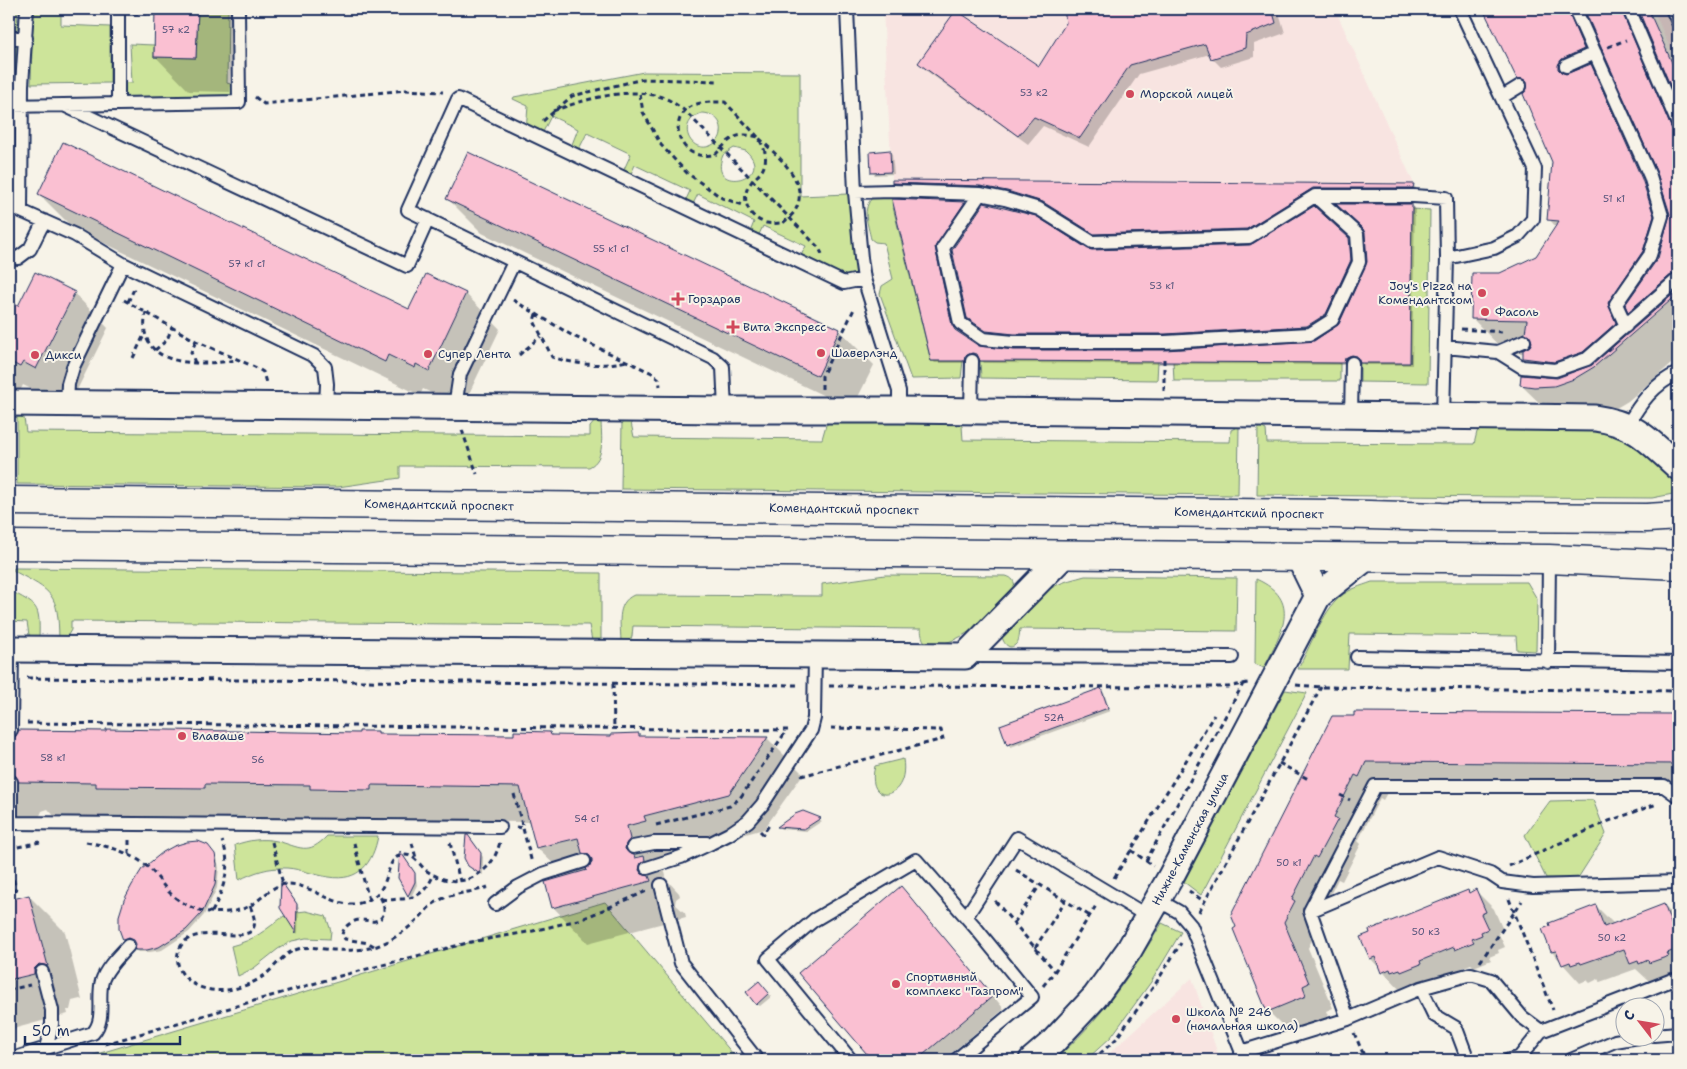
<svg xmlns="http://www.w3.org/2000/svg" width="1687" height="1069" font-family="'Shantell Sans',sans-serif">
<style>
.built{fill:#f8e4e1}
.green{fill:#cde49a;stroke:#748a7c;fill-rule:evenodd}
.shadow{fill:#0003;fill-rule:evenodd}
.building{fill:#fac0d2;stroke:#1b2f5e}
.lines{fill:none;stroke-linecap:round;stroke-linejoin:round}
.service-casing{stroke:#1b2f5e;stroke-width:16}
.minor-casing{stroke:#1b2f5e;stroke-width:29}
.secondary-casing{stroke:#1b2f5e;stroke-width:31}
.path{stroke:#1b2f5e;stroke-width:3;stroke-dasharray:5 4;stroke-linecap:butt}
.service{stroke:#f7f3e8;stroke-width:12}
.minor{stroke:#f7f3e8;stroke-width:25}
.secondary{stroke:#f7f3e8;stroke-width:28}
.poi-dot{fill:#d1495b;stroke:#f7f3e8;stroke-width:2}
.labels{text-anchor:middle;stroke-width:4;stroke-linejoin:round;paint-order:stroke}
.number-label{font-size:10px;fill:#53537b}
.poi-label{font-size:12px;fill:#1b2f5e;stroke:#f7f3e8;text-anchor:start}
.street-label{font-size:12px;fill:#1b2f5e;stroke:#f7f3e8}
</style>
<rect width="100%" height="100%" fill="#f7f3e8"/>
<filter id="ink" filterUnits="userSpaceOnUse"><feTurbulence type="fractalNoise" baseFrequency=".02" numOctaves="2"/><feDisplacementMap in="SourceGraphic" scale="10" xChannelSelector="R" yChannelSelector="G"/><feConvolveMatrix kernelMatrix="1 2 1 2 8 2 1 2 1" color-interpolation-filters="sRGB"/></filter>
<g filter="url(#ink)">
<path class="built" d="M883,9H1335L1414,184L892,180Z
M1653,9H1678V66Z
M1192,978L1220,1060H1102Z"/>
<path class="green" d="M9,9H18L15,84H9Z
M33,9H61V25L110,27V83L31,84Z
M198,9H228L227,83L237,86L239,102L118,104L119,82L132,83L130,44L154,45V57L196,58Z
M644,72L800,73V196L848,194L860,280L844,283L798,261L806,246L763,226L756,241L748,237L754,222L698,194L690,210L683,206L690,191L635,165L628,180L621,176L631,154L587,133L576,155L569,152L578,129L551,116L540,138L526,131L528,106L513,99L514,97ZM702,113C713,113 723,121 721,133C720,139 717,142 712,145C691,156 674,122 702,113ZM734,148L746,151C777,179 706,196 723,155Z
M873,197H892V203L931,361H963L961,378L911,379L880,294L882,286L893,279L884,243L875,242L871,239C868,224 861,209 873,197Z
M1412,209L1430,210L1428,383L1360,382V363H1410Z
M980,361H1158L1157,380L981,378Z
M1173,361L1340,363V381H1174Z
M17,415L24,418L26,432L590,436V427L596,420H601C601,436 606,459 589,467L400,466V478L338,487L17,484Z
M622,420H627L631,423L634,437L822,439L826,425L832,421L955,422L962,426L963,440L1230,442L1231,430L1239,426L1238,495L621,489Z
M1258,426L1266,430L1267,443L1474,444L1477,432L1480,428L1599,429L1618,434L1636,444L1674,481C1677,486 1677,489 1673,494L1652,498L1257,495Z
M14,568L601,573V643L592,641L589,625L71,621V630L68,635L59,638C58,593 53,592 14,571Z
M885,575L1006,576C1013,578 1014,581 1015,587C993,609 972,639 939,644C925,646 922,642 921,629L633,626L632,636L630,641L621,643C621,626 615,603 634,595L822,596V584Z
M1085,576L1237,578L1236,631L1020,629C1019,634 1020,641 1015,645C1008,651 1002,641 1002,635C1018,619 1034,596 1055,586C1064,581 1075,579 1085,576Z
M1256,579C1303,600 1281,633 1264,668L1255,664Z
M1372,582H1527L1537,599L1536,651L1517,650L1516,636L1350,634L1348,669H1298C1309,649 1323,611 1340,597C1349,589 1361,586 1372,582Z
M9,590C38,606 40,604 39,638L29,635L27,622L9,621Z
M1285,690L1307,693L1201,895L1184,882Z
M903,759C910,802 864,807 875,766Z
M1593,800L1606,834L1578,878H1546L1525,835L1550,801Z
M327,836H378C373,863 359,882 329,877C314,875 301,869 287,868C269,867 254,872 239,880L235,845C249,840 262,838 277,841C300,847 308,856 327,836Z
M605,902L738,1060H88L87,1057Z
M306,911L326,916L331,931L330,939L306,938L292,941L278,949L254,968L238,976L231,946C255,940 265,930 284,916L288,919L296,916L297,912Z
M1162,923L1181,932L1151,982L1111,1037L1086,1060H1054C1099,1022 1132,973 1162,923Z"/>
<path class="shadow" d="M156,9H232L230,92L189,91L155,56Z
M1065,9H1278L1285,33L1254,44V57L1221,67L1212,58L1210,54L1139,74L1089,147L1043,126L1028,144L928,72L919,63L1039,68L1068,24Z
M1485,9H1666L1678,36V358L1628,401L1608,413L1556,419L1521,385L1545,378L1524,357V353H1506L1472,318L1500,275L1537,257L1556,227L1549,219L1553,162L1529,90L1518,78ZM1618,83L1626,101L1611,86Z
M890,152L892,154L894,174L875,175L872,172Z
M894,182L1413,185L1416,188V190H1316L1250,231L1098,236L1047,204L1011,193L984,188L896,185Z
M39,194L410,311L427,276L466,294L500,329L464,404L449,401L423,389L420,395L73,228Z
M448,199L839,330L874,365L852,409L482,233Z
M894,200L964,203L967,205L937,250L954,329L957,332L978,347L1014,351H1165L1314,342L1340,325L1412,205L1415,208L1412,365H1364L1359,358L1355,357L1348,361L1346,365L984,363L979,356L975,355L968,359L966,363H935L932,360Z
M1348,239L1357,247L1358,269L1316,334L995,339L977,326L968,318L1092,251L1250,246Z
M74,293L108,328L71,402L54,400L23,385L20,391L9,385V303L18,307Z
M1101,690L1104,693L1110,711L1011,747L1008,744Z
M1379,713L1678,715V788L1391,786L1383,800L1380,798L1358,841L1361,844L1342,881L1338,879L1316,923L1319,926L1308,948L1333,1008L1326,1011L1330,1020L1292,1035L1268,1011L1238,928L1355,718Z
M378,732L381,735L516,736L550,733L553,737H612L639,734L642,737L767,738L803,774L764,829L680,852L662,862L666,876L664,877L679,893L680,896L676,899L675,904L685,913L686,917L588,943L553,907L567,877L537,848L531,822L56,818L48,809L42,811L39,818L9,817V737L11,740L361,735Z
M808,813L822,821L807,831L781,829L779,827Z
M471,839L483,857V875L472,868Z
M207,846L217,858L219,868L217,888L204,915L189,932L162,950L150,952H139L136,949V942L133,940L127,942L124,939Z
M401,853L415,873L417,885L411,897L399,877Z
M283,883L299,907L298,934L282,908Z
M901,888L913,900L1004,1009L943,1060H874L800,973Z
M1467,891L1470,893L1476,891L1494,909L1503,930L1498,932L1505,947L1498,950L1499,953L1489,957L1491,960L1474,967L1471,964L1437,979L1400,990L1371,959Z
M29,896L65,932L82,1000L80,999L72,1001L70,1010H67L68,1014L9,1030V905Z
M1663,905L1678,920V977L1658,981L1655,979L1649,981L1636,969L1600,982L1598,979L1590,983L1587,980L1580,983L1552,952L1596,906L1614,924Z
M759,982L771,997L760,1006L757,1004Z"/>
<path class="building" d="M155,9H198L196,58L154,57Z
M1064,9H1272L1276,23L1246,35L1245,48L1211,59L1205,44L1130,65L1080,138L1034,117L1018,136L918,63L956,10L1039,66L1066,23Z
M1483,9H1567L1584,49L1562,59L1558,65V69L1561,72L1566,74L1591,64L1642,179L1654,216L1643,251L1608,303L1616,323L1583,352L1554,362L1523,358V350L1530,346L1532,342L1529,335L1525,333L1527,320L1471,319L1472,273H1500L1536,256L1559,221L1547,220L1552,162L1523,94L1527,89V82L1523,79H1517Z
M1584,9H1621L1671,127L1674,131L1678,132V271L1673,273L1628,312L1625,305L1658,258L1670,214L1657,173Z
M1638,9H1648L1678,76V104Z
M63,142L409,309L426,274L466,293L429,371L416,364L415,368L388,355L385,362L38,194Z
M890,150L891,172L871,173L870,152Z
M468,152L840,329L818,376L446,199Z
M892,180L1414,184L1413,188H1313L1247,229L1094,234L1043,202L1007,191L980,186L892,183Z
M892,199L965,202L935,247L952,325L955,330L979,346L1014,350H1165L1314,341L1339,324L1367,262L1365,233L1363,229L1336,204H1412L1410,363H1360L1357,356L1352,355L1345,358L1344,363L980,361L977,354L972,353L965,356L964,361H931Z
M984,203L1036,216L1088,249L1092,250L1250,245L1314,206L1349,238L1351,260L1326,314L1307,326L1165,334H1014L986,331L967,318L952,250Z
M35,272L75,292L36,369L23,362L20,367L9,361V301L18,306Z
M1678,290V294L1594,367L1574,379L1554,386L1534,387L1520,385L1521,375L1557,378L1592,365Z
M1101,688L1108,708L1007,745L1000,725Z
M1354,712L1671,714L1672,718H1678V764L1366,762L1359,777L1355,775L1334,817L1338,819L1317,858L1314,856L1292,899L1295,901L1284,922L1309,983L1303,986L1306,996L1267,1012L1233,929L1236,927L1231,915L1332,716H1354Z
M106,729L359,733V731H378V734L514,735V731L550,732L551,735L611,736V734L639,733V736L768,737L729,794L644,816L646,821L627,826L630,839L626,844L625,849L630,854L634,855L635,858L644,856L645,860L641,863L639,870L642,874L649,876L651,881L552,908L545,882L587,870L586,869L592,863V859L589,855L582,853L578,838L536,848L520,787L371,785V790L310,789V785L205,784V788L96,787V783L19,782L15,775L9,774V738L15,737L19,730L106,731Z
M803,811L821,818L804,829L777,827L795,814Z
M466,835H468L481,853L480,874L468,866L464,858Z
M198,841L208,845L215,854L217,864L215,885L202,913L186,930L159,947L147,950H135L136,944L134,940L129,938L123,940L119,929V916L124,900L132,885L142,869L163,852L174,846L187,842Z
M400,851L415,873V882L408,896L398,878Z
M281,881L297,904L296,933L280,908Z
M901,886L993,996L917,1060H872L798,973Z
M1476,889L1486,912L1481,914L1488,929L1481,932L1482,935L1472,939L1474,942L1455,950L1454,947L1420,961L1421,964L1401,972L1400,969L1391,972L1390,969L1381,973L1375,957L1370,959L1360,937L1370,933L1369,930L1468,890L1469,893Z
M29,895L48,966L39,964L34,969V974L9,980V900Z
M1664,904L1673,929L1678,927V949L1667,953L1669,956L1649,963L1648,960L1639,964L1638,961L1630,964L1624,949L1581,964L1580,962L1571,965L1570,962L1562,965L1556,951L1551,952L1542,929L1550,926L1549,923L1596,905L1604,927Z
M759,981L769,993L756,1005L746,992Z"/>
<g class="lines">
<defs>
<path id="service" d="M27,9L22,85L21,211L75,235L123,264L314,356L325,367L327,384L326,405
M847,9L855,192L861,258L864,279L899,391V410
M1575,9L1650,176L1662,216L1650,255L1616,304L1626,326
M1629,9L1678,124
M1672,9L1678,22
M9,38H26
M1566,66L1595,53
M1502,97L1520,86
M118,104L239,102L238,9
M9,106L118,104V9
M66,106L407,266L428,219
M855,192L892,191L980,194
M1315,196L1357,234L1359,262L1332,320L1310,334L1165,342H1014L983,339L960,323L943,248L980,194L1005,199L1039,209L1092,242L1249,237L1315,196H1413L1446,198L1447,258
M9,257L18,258L30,249L44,221
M1445,347L1498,352L1522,367L1555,370L1587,359L1678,279
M1498,352L1524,341
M67,403L68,384L73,367L123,264
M455,407L460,374L514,262
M725,410L723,367L713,358L408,210L458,99L844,283L864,279
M971,412L972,361
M1351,416L1352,363
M1443,416L1447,258L1494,248L1518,236L1533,219L1535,169L1460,9
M1627,426C1640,403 1654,384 1678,373
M967,656L1232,657
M1357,657L1678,663
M1548,662L1549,559
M11,730L12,649
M9,823L500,827
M11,823V782
M633,847L654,843H707
M647,868L681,857L711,843L729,834L748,821L762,805L811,730L814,718L815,654
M661,885L681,963L757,1060
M1158,900L1179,912L1191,926L1245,1060
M495,904L518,887L543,874L584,861
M1310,911L1438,857L1490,874L1502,882L1533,886L1678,882
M966,917L1017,838L1149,917
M42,972L52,1010V1024L46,1048
M1421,988L1434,1015L1456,1028L1468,1060
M1348,1019L1310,911L1375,786H1664L1678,796
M1654,1035L1678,1033
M1241,1052L1348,1019L1421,988L1471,974L1491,980L1522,1017L1541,1031L1672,980L1678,983
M9,1060L93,1033C106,1019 97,998 102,981C106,968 119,956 128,946
M851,1060L768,959L814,920L916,860L975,927L1032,997L956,1060
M1509,1060L1519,1058L1541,1031
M1571,1060L1615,1041L1645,1036"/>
<path id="minor" d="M9,403L725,410H899L1595,418C1637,424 1649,441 1678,467
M1299,557L1318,596
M9,649L965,656L1063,556
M1032,1060L1053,1042L1095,997L1129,950L1170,878L1318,596L1366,558"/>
<path id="secondary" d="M9,501L1333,514L1442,517L1647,518L1678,516
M9,545L1549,559L1678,565"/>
</defs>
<use href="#service" class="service-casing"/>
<use href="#minor" class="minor-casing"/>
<use href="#secondary" class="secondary-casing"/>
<path class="path" d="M133,13L155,14
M1608,47L1626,40
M640,94L643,112L661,145L687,173L722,198L746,206
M255,97L264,104L406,90L443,92
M553,111C585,99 636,84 669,100C674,103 680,107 685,111L819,248L822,254
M543,121L572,96L643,79L719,81
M758,137L725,102C714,102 700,101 690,107C670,118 677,151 699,155C704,156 710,155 715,155C730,139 735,131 758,137C763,146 767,152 765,163C762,175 756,175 750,184C739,199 750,220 767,223C772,224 778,223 783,223C787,219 794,214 796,209C810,181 776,155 758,137
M124,300L196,341L257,368L263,372L266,383
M513,300L573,336L652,373L659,379L660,386
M128,302L135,287
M146,312C145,318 144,325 145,332C152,370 210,364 237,360
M536,314L534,321L552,357C577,365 601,367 627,361
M1461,329L1502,332
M155,350L167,340L172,327
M519,355L541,336
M133,358L145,333
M195,363L191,352L196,341
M822,389V376L855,307
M1164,391V357
M462,430L477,474
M27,678L798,685
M613,684L614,729
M1296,685L1321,687L1678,691
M829,686L1228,687L1248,683
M27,723L791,730
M1279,763L1310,780
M801,776L943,739L941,730L827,728
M514,794L532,863
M1340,795L1350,800
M656,825L730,806L740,798L787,730
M516,827L523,828
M760,831L763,834L770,824
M86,842C109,846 130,852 148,867C157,875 162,885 170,893C178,901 192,909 203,911C217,914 238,913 251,905C262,899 272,885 286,884C315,883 338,915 368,900C392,889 384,862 399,856C413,851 418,864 427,871C441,881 462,885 477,875C490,867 496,857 500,842
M272,842L283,884
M354,843L369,900
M412,843L416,858
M450,843L460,881
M9,849L40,842
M1131,850L1153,866
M129,854V839
M1146,861L1243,684
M9,862L16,890L9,892
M1509,866L1609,821L1657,804
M1016,870L1090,916
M1114,878L1214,715
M1189,891L1205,902
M382,899C390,901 394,899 401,899C419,898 427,890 434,874
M1509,899L1553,1010
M995,901L1055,971
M250,906C275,963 189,910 178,953C176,961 179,971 185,977C206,999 243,991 265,975C276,966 284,953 298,949C311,945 323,950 336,950C349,951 364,950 377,946C391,941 404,932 415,922C424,914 429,905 440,900C455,892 473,893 488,887
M212,912C223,890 233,865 222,841
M1199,912L1321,687
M1014,923L1040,885
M374,946L369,943L345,939L342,935C343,926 354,919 363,920C367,920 371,922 375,921C389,918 384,901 378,894
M1035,948L1065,901
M1480,962L1522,901
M1043,986L1055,971L1097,904
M9,990L30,985
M1354,1033L1366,1060
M105,1044L340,976L471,942L533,931L582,919L647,891
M1093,1060L1116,1039L1156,983L1181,943"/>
<use href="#service" class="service"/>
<use href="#minor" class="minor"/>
<use href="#secondary" class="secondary"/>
</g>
</g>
<g class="poi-dot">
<circle cx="1130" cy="94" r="5"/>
<circle cx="1482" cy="293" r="5"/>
<path d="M675.5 291.5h5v5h5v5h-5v5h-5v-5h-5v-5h5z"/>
<circle cx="1485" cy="312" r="5"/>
<path d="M730.5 319.5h5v5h5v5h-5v5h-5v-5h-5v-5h5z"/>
<circle cx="821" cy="353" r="5"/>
<circle cx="428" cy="354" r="5"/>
<circle cx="35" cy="355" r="5"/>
<circle cx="182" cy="736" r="5"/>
<circle cx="896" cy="984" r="5"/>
<circle cx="1176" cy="1019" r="5"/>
</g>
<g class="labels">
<g class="number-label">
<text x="176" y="33">57 к2</text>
<text x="1034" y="96">53 к2</text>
<text x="1614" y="202">51 к1</text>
<text x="611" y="252">55 к1 с1</text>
<text x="247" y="267">57 к1 с1</text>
<text x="1162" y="289">53 к1</text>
<text x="1054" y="721">52А</text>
<text x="53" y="761">58 к1</text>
<text x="258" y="763">56</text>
<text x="587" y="822">54 с1</text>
<text x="1289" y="866">50 к1</text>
<text x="1426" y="935">50 к3</text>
<text x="1612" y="941">50 к2</text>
</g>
<g class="poi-label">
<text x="1140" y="98">Морской лицей</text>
<text x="1472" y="290" text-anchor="end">Joy's Pizza на<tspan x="1472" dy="14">Комендантском</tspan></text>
<text x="688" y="303">Горздрав</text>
<text x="1495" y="316">Фасоль</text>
<text x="743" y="331">Вита Экспресс</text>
<text x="831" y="357">Шаверлэнд</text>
<text x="438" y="358">Супер Лента</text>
<text x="45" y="359">Дикси</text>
<text x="192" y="740">Влаваше</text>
<text x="906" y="981">Спортивный<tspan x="906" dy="14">комплекс "Газпром"</tspan></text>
<text x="1186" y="1016">Школа № 246<tspan x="1186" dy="14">(начальная школа)</tspan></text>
</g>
<g class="street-label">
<text transform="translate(439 505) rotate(1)" y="4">Комендантский проспект</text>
<text transform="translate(844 509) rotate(1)" y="4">Комендантский проспект</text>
<text transform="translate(1249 513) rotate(1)" y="4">Комендантский проспект</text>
<text transform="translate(1190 839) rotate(-62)" y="4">Нижне-Каменская улица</text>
</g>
</g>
<rect width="1687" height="1069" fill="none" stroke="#f7f3e8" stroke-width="30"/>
<rect x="15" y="15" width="1657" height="1039" fill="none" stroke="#1b2f5e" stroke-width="2" filter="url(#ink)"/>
<g transform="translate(1640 1022) rotate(301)"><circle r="24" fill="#f7f3e8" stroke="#9fa5b1"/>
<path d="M0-4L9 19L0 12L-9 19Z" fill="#d1495b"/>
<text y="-8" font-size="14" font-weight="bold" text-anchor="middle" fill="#1b2f5e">С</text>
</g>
<path d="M25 1036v8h155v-8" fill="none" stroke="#1b2f5e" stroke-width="2.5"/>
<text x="32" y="1036" font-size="15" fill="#1b2f5e" stroke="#f7f3e8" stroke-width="4" paint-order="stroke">50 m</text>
</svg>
